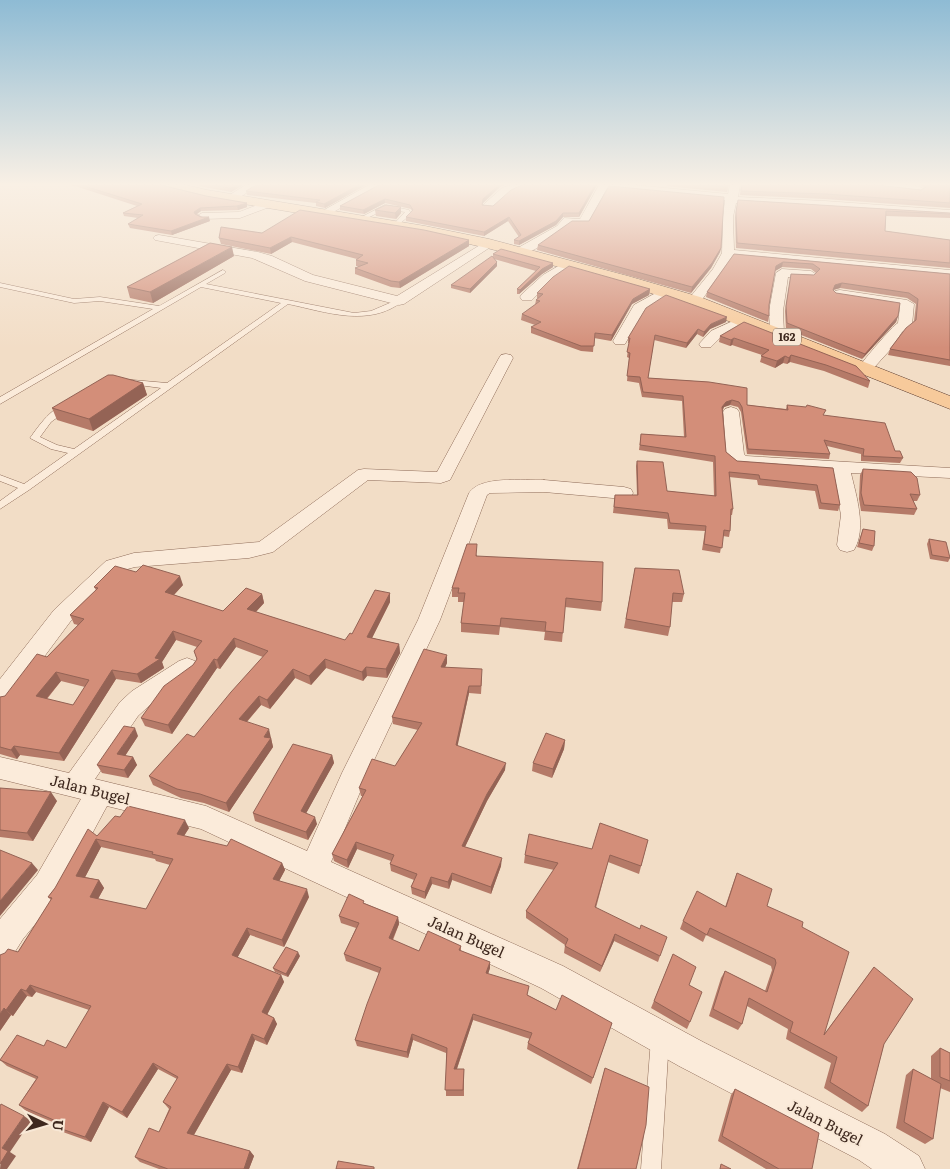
<svg xmlns="http://www.w3.org/2000/svg" width="950" height="1169" font-family="Literata,serif">
<style>
.lines{fill:none;stroke-linecap:round;stroke-linejoin:round}
.lane-casing{stroke:#8f6c59;stroke-width:1}
.street-casing{stroke:#8f6c59;stroke-width:1}
.primary-casing{stroke:#5c3b2e;stroke-width:1}
.lane{fill:#fbebda;fill-rule:evenodd}
.street{fill:#fbebda;fill-rule:evenodd}
.primary{fill:#f7ca9b;fill-rule:evenodd}
.wall{fill:#b57a68;fill-rule:evenodd}
.shaded-wall{fill:#946355}
.building{fill:#d38e79;stroke:#946355;fill-rule:evenodd}
.labels{text-anchor:middle;stroke-width:4;stroke-linejoin:round;paint-order:stroke}
.shield{fill:#f8e8d6;stroke:#766255;stroke-width:1}
.shield-label{font-size:11px;font-weight:bold;fill:#3e281e}
.near-street-label{font-size:15px;fill:#3e281e;stroke:#f8e8d6}
</style>
<rect width="100%" height="100%" fill="#f2ddc6"/>
<g class="lines">
<defs>
<path id="lane" d="M385,205L409,210L411,214L396,227L393,225L405,212L386,209L363,220L358,219Z
M223,270L226,272L225,273L206,284L354,313L371,311L399,299L403,301C369,328 326,312 288,304L29,490L0,509V501L18,488L0,481V475L24,484L68,453L51,449L30,438C38,427 54,403 69,405V409L51,422L40,437L57,445L74,449L161,388L124,383L120,381L121,379L167,383L281,303L201,287L0,404V397L153,309L100,301L74,303L0,287V283L74,299L100,297L159,306Z
M660,1030L666,1033L669,1039L661,1169H641L651,1039L654,1033Z"/>
<path id="street" d="M246,185H258L236,200H228L227,198L228,196Z
M369,185H381L328,215H320L319,213Z
M512,185H526L510,192L492,208H484L483,206L484,204L502,188Z
M599,185H634L728,194L730,185H740L738,197L825,201L950,210V216L825,207L736,203L733,217L734,250L950,270V278L732,257L699,304H689L687,301L713,269L722,253L723,217L725,200L607,188L587,225L571,224C563,233 527,257 516,255L514,252L516,249L557,226L564,218L580,219Z
M872,185C884,184 916,182 925,190L920,193L877,188Z
M268,201L272,202L273,204L272,206L240,218L202,219L197,216L202,213L239,212Z
M159,235L258,252L272,256L313,275L397,296L485,242H493L495,244L404,304L399,305L305,281L252,258L155,240L153,238L155,236Z
M567,261L571,262L573,265L571,268L551,281L532,300H522L520,297L522,294L543,275Z
M782,269L811,271L817,275L811,279L788,277L783,311L784,333L782,336H772L770,333L769,311L776,273Z
M665,288L670,289L672,292L670,295L644,311L625,344H615L613,341L634,305Z
M840,290L907,300L914,304L912,325L902,332L890,350L871,371H861L858,368C864,360 892,326 898,323L900,307L835,297L833,294L835,291Z
M744,316L751,320L749,323L721,337L711,347H701L699,344L711,331Z
M506,354L511,355L513,358L450,480L441,483L368,480L273,552L249,558L135,567L120,571L70,622L9,704L0,707V679L54,610L106,561L134,553L259,542L358,470L364,469L437,472L499,358L501,355Z
M731,407L737,409L739,412L744,454L746,456L950,468V478L851,473C856,495 867,529 854,550L847,552L840,550L837,545L841,515L833,472L736,465L726,456L723,412L725,409Z
M544,480L624,487L631,489L633,493L631,497L624,499L544,492L490,493L487,495L440,620L368,773L331,862L563,966L703,1042L885,1134L919,1156L925,1169H872L859,1160L679,1066L541,988L201,829L107,806L59,895L23,939L11,958L0,963V919L37,875L81,799L0,779V757L69,773L120,702L132,691L179,661L187,658L195,661L199,667L195,673L150,705L138,716L95,779L206,806L307,851L342,773L418,620L469,493C481,475 524,481 544,480Z"/>
<path id="primary" d="M165,185H186L207,190L425,226L489,239L628,276L700,297L950,396V409L688,305L616,282L487,248L425,234L207,198L166,188Z"/>
</defs>
<use href="#lane" class="lane-casing"/>
<use href="#street" class="street-casing"/>
<use href="#primary" class="primary-casing"/>
<use href="#lane" class="lane"/>
<use href="#street" class="street"/>
<use href="#primary" class="primary"/>
</g>
<path class="wall" d="M68,185H164L165,186L206,196L247,203V207L238,210L201,211L197,214L210,221L172,235L130,228L128,224L138,218L124,216L123,213L137,206L75,186Z
M194,185H243L231,192Z
M256,185H366L325,208L316,206V203L247,195L246,191Z
M379,185L501,186L483,203V205L493,206L522,185H597L579,217H563L556,225L519,245L514,244V240L519,237L508,221L484,236L406,221V217L412,211L411,209L385,203L364,214L340,210V206Z
M667,185H729L727,192L666,186Z
M741,185H877L921,190L924,188L922,186L918,185H950V208L825,199L740,195Z
M738,200L950,213V218L886,216L885,231L950,240V268L736,248L735,217Z
M375,210L401,213L396,219L376,216Z
M262,233L469,246L400,288L391,287L355,274V268L359,266H356V260L357,259L292,242L271,254L221,244L219,238Z
M538,245L721,248L720,252L711,268L691,293L537,250Z
M493,254L553,263V267L542,274L519,294H517V289L536,271L494,259L497,262V266L470,293L451,288V285L493,258Z
M734,254L950,274V366L888,355L890,349L914,321L916,304L907,298L840,288L833,290L836,293L898,316L896,322L862,359L786,329L785,311L791,274L814,275L816,273L811,269L782,267L775,271L769,305V316L768,322L706,297L707,292Z
M234,256L153,303L130,298L127,287Z
M650,289L649,295L632,304L611,341L594,338L593,352L581,351L531,333V327L535,325L521,320L522,314L535,305L536,300L538,298H537V293Z
M726,322L710,329L703,337L697,334L686,348L654,340L648,378L709,382L747,405L786,409L787,405L824,416L895,451L903,458L900,463L861,461V454L827,446L830,454L829,459L747,454L741,412L738,407L730,405L724,407L723,410L726,452L737,461L833,468L840,505L838,511L819,509L815,491L758,485L757,480L729,477L733,509L732,515H731L730,531L729,537L723,536L720,553L702,550L705,531L668,529L667,519L613,513L615,495H637L636,466L637,461L667,491L714,496L713,462L639,450L641,434L684,437L682,401L642,397L639,383L627,381L629,358L627,357L629,343H628V338Z
M744,322L870,381L868,388L824,371L790,362L787,364L783,363L775,368L760,362L762,355L732,345L730,346L719,342L720,336Z
M143,383L147,395L93,431L57,420L52,408Z
M863,469L920,495L917,501H913L917,509L914,515L861,511L859,499L860,475Z
M863,529L874,546L872,551L857,547Z
M929,539L950,558L948,562L930,559L927,544Z
M477,554V556L602,602L601,611L565,607L562,642L544,640L545,632L500,627L499,635L461,632V623L464,602H458V597H452V588Z
M635,568L684,594L682,602H672L670,627L668,636L624,628Z
M183,585L174,595L223,611L262,594L264,603L256,612L345,640L352,634L390,593V602L372,638L399,644L400,653L387,678L367,676L363,681L326,668L311,685L295,678L270,709L261,705L247,722L271,738L273,747L229,812L204,803L181,798L153,785L149,776L194,737L263,657L236,647L220,669L217,668L172,734L145,726L141,718L193,665L197,660L194,651L197,647L176,640L162,662L164,668L141,683L116,679L64,761L20,755L17,759L0,754V697L5,696L47,657L78,625L74,624L70,615L96,590L94,587ZM61,681L85,687L73,705L47,699Z
M447,655V663L445,667L482,677L481,694L469,693L457,746L505,770L487,801L465,847L501,866L491,894L452,880L449,889L432,884L425,899L412,894L411,887L414,880L391,871L390,864L391,861L357,849L348,868L334,861L332,854L363,796H361L359,788L395,766L418,730L393,724L392,717Z
M138,736L125,756L133,757L137,765L128,778L102,773L97,765Z
M565,740L564,749L552,778L532,771L533,763Z
M332,755L334,763L306,813L317,824L308,840L255,821L253,813Z
M0,788L57,801L33,841L0,837Z
M189,828L184,836L282,863L285,870L279,881L309,897L284,947L250,935L237,958L281,975L284,982L267,1014L274,1018L277,1024L267,1045L255,1040L242,1073L231,1070L194,1135L250,1151L254,1156L249,1169H159L140,1162L135,1157L159,1132L169,1109L163,1102L177,1079L158,1069L127,1118L109,1107L91,1142L60,1131L53,1126L55,1123L26,1111L19,1105L36,1079L7,1066L0,1060L44,1046L66,1048L89,1010L36,992L32,997L27,996L13,1016L11,1015L0,1031L18,952L51,900L48,897L97,836ZM101,847L155,859L156,861L170,865L146,909L98,899L104,888L99,880L85,877Z
M648,840L639,874L608,862L596,908L660,956L658,962L614,941L600,972L564,953L565,945L526,918V911L554,870L524,863L525,855L592,849Z
M737,873L767,906L802,927L825,1033L874,967L884,1044L868,1106L862,1112L824,1088L831,1063L786,1039L788,1029L747,1006L742,1024L738,1030L709,1016L721,978L725,971L765,991L772,970L771,966L706,935L703,942L680,929L683,921L725,907L734,881Z
M364,903L398,917L399,924L393,940L419,951L461,946V951L490,968L488,974L556,1010L612,1023L591,1084L527,1049L528,1043L530,1039L473,1020L457,1069H464V1096H446V1053L413,1040L408,1058L357,1046L355,1040L379,973L346,961L344,954L356,928L341,923L339,916Z
M673,954L690,1022L687,1029L651,1008Z
M300,956L288,977L275,972L273,968Z
M940,1048L950,1053V1092L940,1088L933,1139L925,1144L896,1128L906,1075L913,1069L931,1079V1056Z
M605,1068L636,1169H577Z
M735,1089L812,1169H766L718,1141L731,1095Z"/>
<path class="shaded-wall" d="M236,185H243L231,192L230,188Z
M359,185H366L325,208L324,204Z
M499,185H507L501,186L483,203V199Z
M595,185H597L579,217V213Z
M385,199V203L364,214L363,210Z
M247,203V207L238,210L237,206Z
M401,207V213L396,219L395,213Z
M200,208L201,211L195,215L194,212Z
M563,213V217L556,225L519,245V241Z
M209,217L210,221L172,235L171,231Z
M509,217L508,221L484,236V232Z
M291,237L292,242L271,254L270,248Z
M469,240V246L400,288L399,282Z
M232,247L234,256L153,303L150,292Z
M721,248L720,252L711,268L691,293L692,287Z
M497,262V266L470,293V289Z
M783,262L782,267L775,271L776,266Z
M553,263V267L542,274L519,294L520,290L542,269Z
M842,283L840,288L833,290L831,295L835,285Z
M650,289L649,295L632,304L611,341L612,335L633,299Z
M898,316L896,322L862,359L865,354Z
M727,317L726,322L710,329L703,337L704,332L711,324Z
M698,329L697,334L686,348L687,343Z
M734,338L732,345L730,346L731,340Z
M791,355L790,362L787,364L789,358Z
M785,356L783,363L775,368L777,361Z
M143,383L147,395L93,431L89,419Z
M732,400L730,405L724,407L721,412L722,407L726,402Z
M180,576L183,585L168,601L165,592Z
M390,593V602L368,646L367,637Z
M262,594L264,603L250,618L247,609Z
M173,631L176,640L162,662L164,668L141,683L137,674L155,658Z
M234,638L236,647L220,669L217,660Z
M399,644L400,653L387,678L386,669Z
M447,655V663L442,674L441,667Z
M214,659L217,668L172,734L168,725Z
M325,659L326,668L311,685L309,676Z
M366,667L367,676L363,681L362,672Z
M293,669L295,678L270,709L267,700Z
M112,670L116,679L64,761L59,753Z
M56,672L61,681L41,705L36,696Z
M469,686V693L456,753V745Z
M259,696L261,705L241,728L239,719Z
M135,728L138,736L121,762L117,754Z
M269,729L273,747L229,812L226,803Z
M565,740L564,749L552,778L553,769Z
M14,746L20,755L17,759L11,750Z
M332,755L334,763L303,819L301,811Z
M133,757L137,765L128,778L124,770Z
M506,763L505,770L487,801L462,853V846L487,794Z
M51,792L57,801L33,841L27,833Z
M315,817L317,824L308,840L306,832Z
M185,820L189,828L180,842L177,834Z
M96,839L101,847L82,883L76,876Z
M356,842L357,849L348,868L347,860Z
M502,858L501,866L491,894V887Z
M32,863L38,870L0,916V901Z
M282,863L285,870L276,887L273,879Z
M452,873V880L449,889L448,882Z
M431,877L432,884L425,899V892Z
M99,880L104,888L95,904L90,897Z
M307,889L309,897L284,947L282,940Z
M398,917L399,924L390,945L389,938Z
M247,928L250,935L235,962L232,955Z
M615,934L614,941L600,972L602,966Z
M298,952L300,956L288,977L286,974Z
M490,962V968L486,980V973Z
M281,975L284,982L265,1019L262,1012Z
M30,985L36,992L32,997L26,991Z
M21,989L27,996L13,1016L6,1010Z
M4,1008L11,1015L0,1031V1014Z
M473,1014V1020L455,1074L454,1069Z
M274,1018L277,1024L267,1045L264,1039Z
M252,1034L255,1040L242,1073L238,1067Z
M412,1034L413,1040L408,1058L407,1052Z
M153,1063L158,1069L127,1118L122,1112Z
M227,1064L231,1070L192,1138L187,1133Z
M103,1102L109,1107L91,1142L85,1137Z
M24,1116L31,1121L10,1152L16,1156L7,1169H0L2,1148Z
M250,1151L254,1156L249,1169H244Z"/>
<path class="building" d="M81,185H164L165,186L206,196L247,203L237,206L200,208L194,212L195,214L201,217H209L171,231L128,224L143,215L123,213L142,204Z
M212,185H236L230,188Z
M256,185H359L324,204L316,202L320,200L246,191Z
M379,185H499L483,199L482,205L493,206L511,190L522,185H595L579,213H563L556,221L519,241L514,240L521,235L509,217L484,232L406,217L413,210L410,205L385,199L363,210L340,206Z
M699,185H728L727,187Z
M742,185H877L921,190L928,186L927,185H950V203L826,194L741,191Z
M609,186L724,197L721,248L712,263L692,287L538,245L572,221H589Z
M738,200L950,213V214L886,211L885,231L950,240V263L737,243L736,212Z
M386,205L401,207L395,213L375,210Z
M300,210L424,230L469,240L399,282L391,281L355,268L368,263L356,260L363,255L291,237L270,248L219,238L221,227L262,233Z
M210,243L232,247L150,292L127,287Z
M501,249L553,263L542,269L520,290L517,289L540,267L493,254Z
M734,254L950,274V360L890,349L906,328L916,320L918,299L909,293L842,283L835,285L833,290L836,293L900,303L898,316L865,354L787,323L786,306L791,274L814,275L820,269L813,264L783,262L776,266L769,305V316L707,292Z
M492,256L497,262L470,289L451,285Z
M569,266L650,289L633,299L612,335L595,333L594,346H581L531,327L541,322L522,314L540,301L536,300L543,294L537,293L553,277Z
M666,295L727,317L711,324L704,332L698,329L687,343L655,335L648,378L709,382L747,388V405L788,410L787,405L806,407L807,405L826,410L823,415L885,423L895,451H900L903,458L863,456L864,449L824,440L830,454L748,449L742,407L739,402L732,400L726,402L722,407L726,452L737,461L833,468L840,505L821,503L817,485L760,479L759,475L729,472L733,509H731L730,531L724,530L722,548L704,544L706,526L670,523L668,513L614,507L615,495H638L637,461L663,462L667,491L716,496L715,456L640,445L641,434L686,437L683,396L643,392L640,377L627,376L630,353L627,352L630,338H628L646,308Z
M744,322L856,366L870,381L826,365L791,355L789,358L785,356L777,361L761,356L769,350L734,338L731,340L720,336Z
M108,375H113L143,383L89,419L52,408Z
M863,469L911,472L917,478L920,495L910,494L917,509L864,505L861,493Z
M863,529L875,531L874,546L859,543Z
M929,539L946,542L950,558L932,555Z
M467,544H477L476,556L603,562L602,602L566,598L563,633L545,631L546,622L501,618L500,626L461,623L465,593H458L459,588H452Z
M143,565L180,576L165,592L223,611L246,588L262,594L247,609L345,640L350,633L352,634L375,590L390,593L367,637L399,644L386,669L366,667L362,672L325,659L309,676L293,669L267,700L259,696L239,719L269,729L264,737L271,738L226,803L200,794L177,789L149,776L187,734L194,737L231,692L268,651L234,638L217,660L214,659L168,725L141,718L164,686L193,665L197,659L194,651L202,641L173,631L155,658L160,659L137,674L112,670L59,753L14,746L11,750L0,747V697L5,696L37,654L47,657L84,619L70,615L98,588L94,587L115,566L136,572ZM56,672L89,680L73,705L36,696Z
M635,568L679,570L684,594L673,593L670,627L626,619Z
M424,649L447,655L441,667L482,669L481,686H469L456,745L506,763L487,794L462,846L502,858L491,887L452,873L448,882L431,877L425,892L411,887L417,874L390,864L394,855L356,842L347,860L332,854L366,790L359,788L372,759L395,766L422,723L392,717Z
M124,726L135,728L117,754L133,757L124,770L97,765Z
M546,733L565,740L553,769L533,763Z
M293,744L332,755L301,811L315,817L306,832L253,813Z
M0,788L51,792L27,833L0,830Z
M128,806L185,820L177,834L227,846L231,839L282,863L273,879L307,889L282,940L247,928L232,955L281,975L262,1012L274,1018L264,1039L252,1034L238,1067L227,1064L187,1133L250,1151L244,1169H168L135,1157L149,1128L159,1132L171,1107L163,1102L178,1077L153,1063L122,1112L103,1102L85,1137L53,1126L56,1121L19,1105L38,1077L0,1060L17,1035L44,1046L47,1040L66,1048L91,1006L30,985L26,991L21,989L6,1010L4,1008L0,1014V955L5,953L8,949L18,952L52,898L48,897L55,888L88,829L97,836L115,816L120,817ZM96,839L153,852L152,854L173,859L146,909L90,897L99,880L76,876Z
M600,823L648,840L641,866L610,855L595,907L640,929L641,925L667,937L660,956L615,934L602,966L565,946L568,939L526,911L558,863L525,855L529,834L592,849Z
M0,850L32,863L0,901Z
M737,873L772,889L767,906L803,922L802,927L849,952L824,1035L874,967L913,999L884,1044L868,1106L830,1082L837,1057L790,1032L793,1022L749,998L742,1024L713,1009L725,971L767,992L776,963L775,959L710,928L707,935L683,921L697,891L726,907Z
M349,894L364,901L363,903L398,917L389,938L419,951L428,931L461,946L459,950L490,962L486,973L529,986L527,995L556,1010L562,995L612,1023L593,1078L528,1043L532,1033L473,1014L454,1069H464L463,1090H445L447,1048L412,1034L407,1052L355,1040L367,1004L381,968L344,954L359,923L339,916Z
M286,947L298,952L286,974L273,968Z
M673,954L696,967L689,985L702,992L690,1022L654,1001Z
M940,1048L950,1053V1081L940,1077Z
M605,1068L649,1087L646,1125L636,1169H578Z
M913,1069L941,1084L933,1139L904,1122Z
M735,1089L819,1133L812,1169H779L722,1136Z
M1,1104L24,1116L2,1148L8,1151L0,1164V1106Z
M338,1161L374,1167V1169H336Z
M721,1164L731,1169H720Z"/>
<linearGradient id="sky" x2="0" y2="1"><stop stop-color="#8ebbd4"/><stop offset="0.53" stop-color="#f9f0e5"/><stop offset="1" stop-color="#f9f0e5" stop-opacity="0"/></linearGradient>
<rect width="950" height="348" fill="url(#sky)"/>
<g class="labels">
<rect class="shield" x="773" y="328.5" width="28" height="17" rx="4"/>
<g class="shield-label">
<text x="787" y="341">162</text>
</g>
<g class="near-street-label">
<text transform="translate(90 790) rotate(14)" y="5">Jalan Bugel</text>
<text transform="translate(466 937) rotate(24)" y="5">Jalan Bugel</text>
<text transform="translate(825 1123) rotate(27)" y="5">Jalan Bugel</text>
</g>
</g>
<g transform="translate(45 1124) rotate(95)" stroke="#f8e8d6" stroke-width="4" paint-order="stroke">
<path d="M0-4L9 19L0 12L-9 19Z" fill="#3e281e"/>
<text y="-8" font-size="14" font-weight="bold" text-anchor="middle" fill="#3e281e">U</text>
</g>
</svg>
